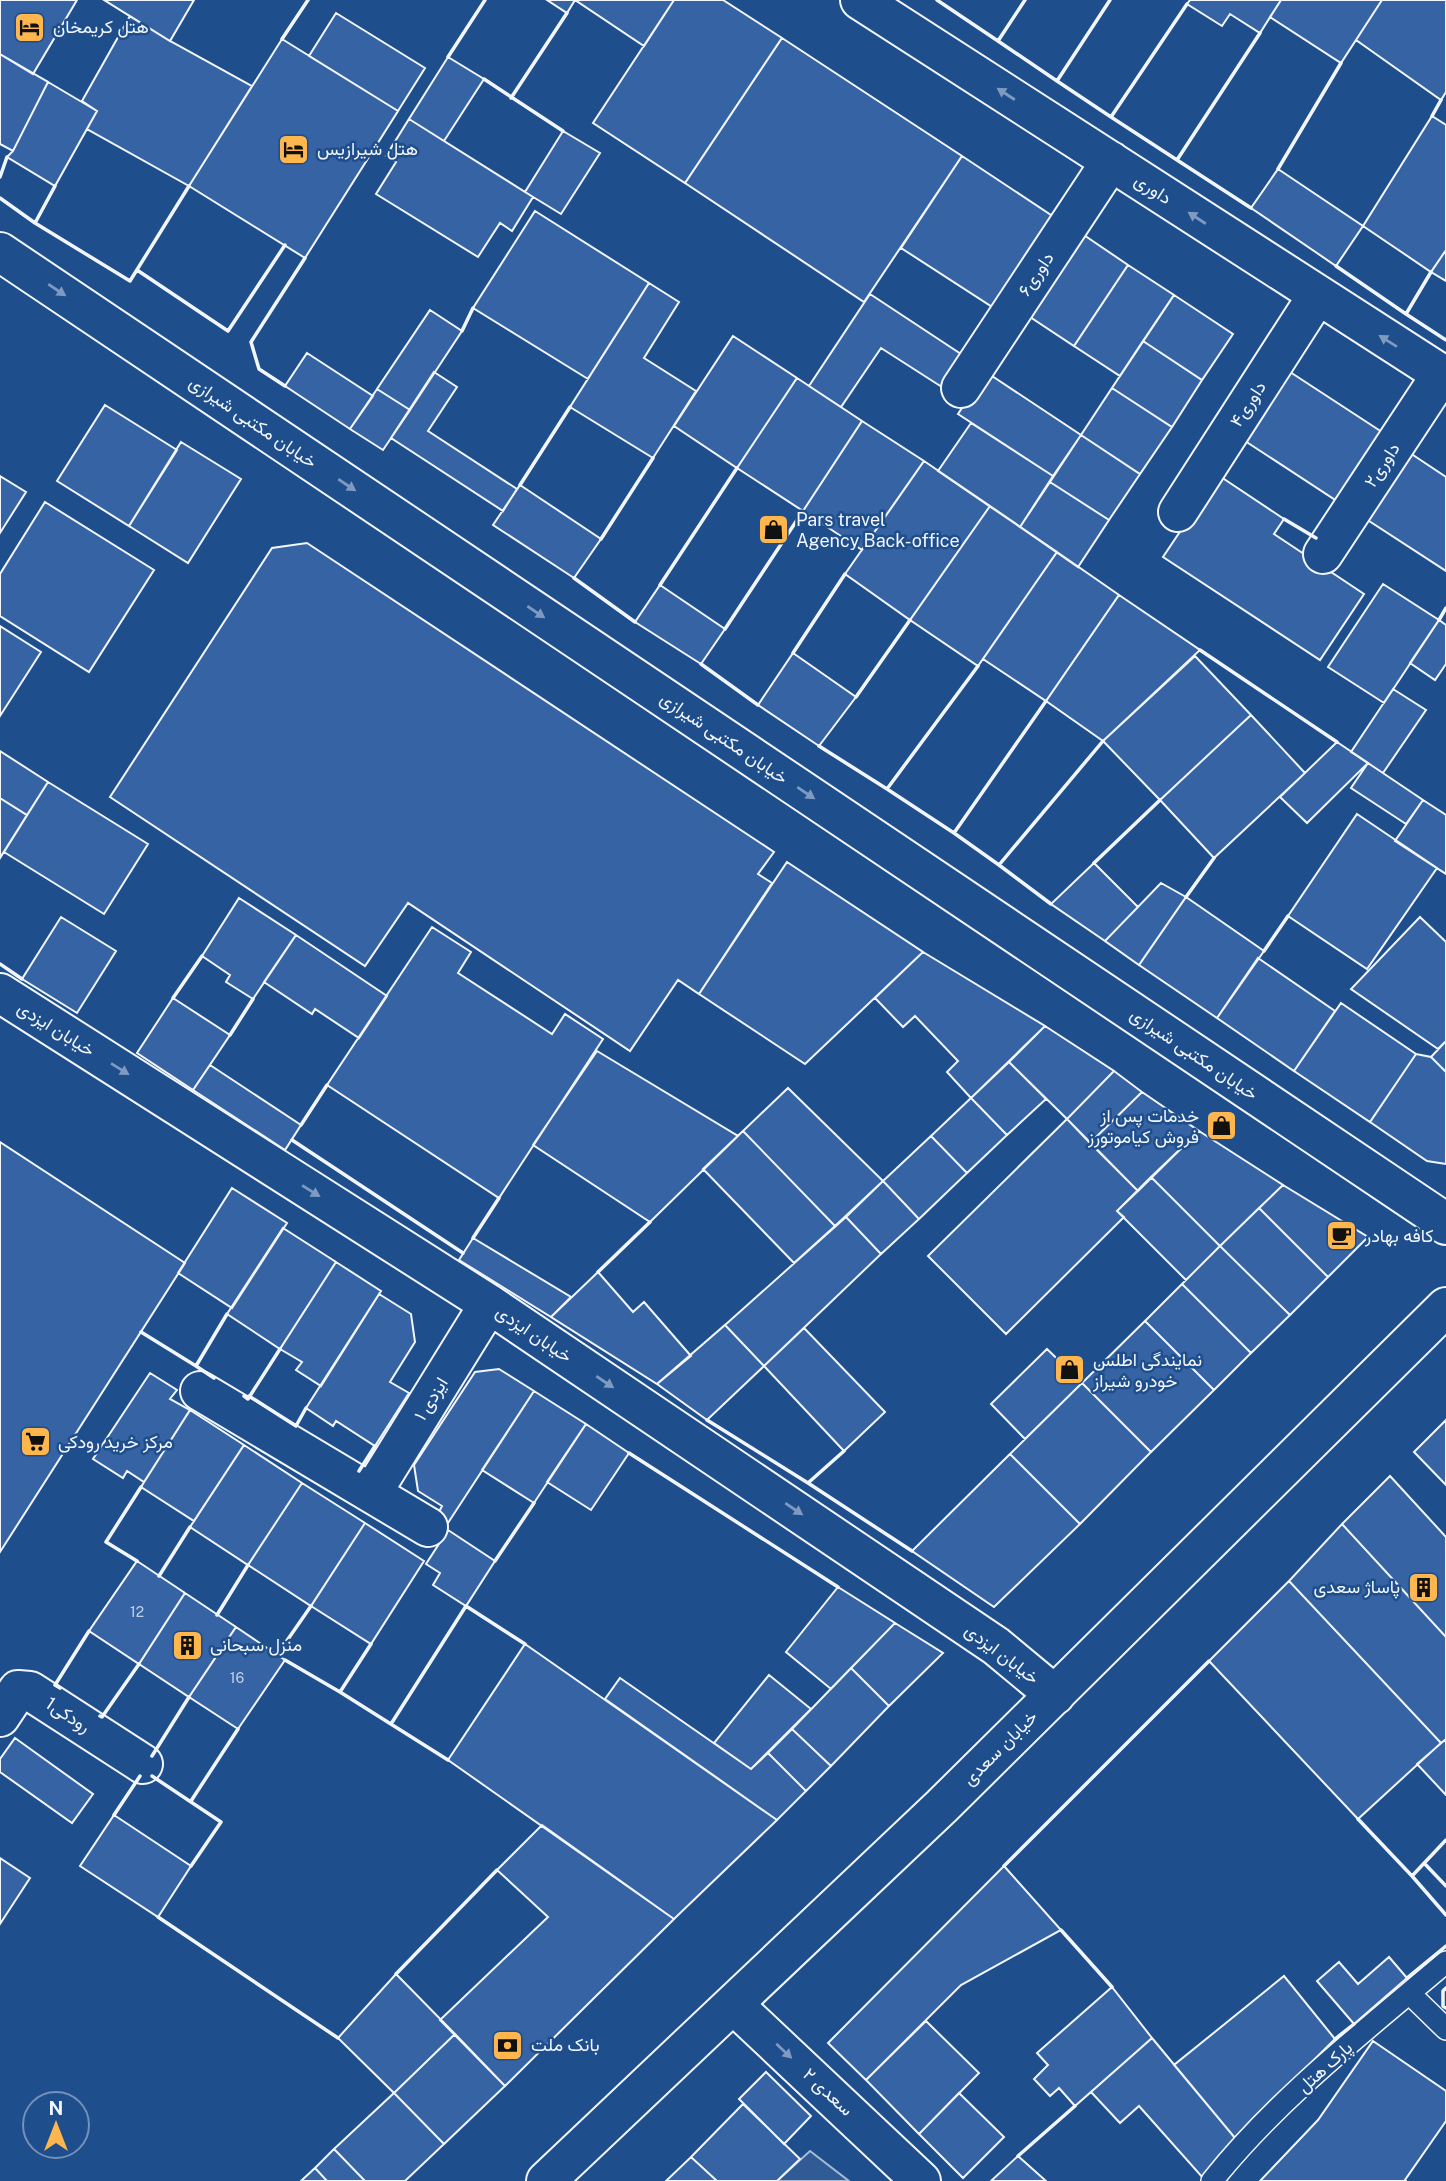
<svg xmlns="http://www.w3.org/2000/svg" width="1446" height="2181" font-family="'Public Sans',Vazirmatn,sans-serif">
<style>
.parking{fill:#305b95;stroke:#a8bbd7;stroke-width:2}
.building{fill:#3563a3;stroke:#f2f6ff;stroke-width:2}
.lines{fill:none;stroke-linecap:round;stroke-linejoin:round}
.lane-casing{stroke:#f2f6ff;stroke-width:24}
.street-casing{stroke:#f2f6ff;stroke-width:42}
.secondary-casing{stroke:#f2f6ff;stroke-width:42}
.lane{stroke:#1f4e8c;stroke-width:21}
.street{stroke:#1f4e8c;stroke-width:38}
.secondary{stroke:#1f4e8c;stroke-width:38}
.wall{stroke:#f2f6ff;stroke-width:3.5}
.oneway{fill:#7e9ac0}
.labels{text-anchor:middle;stroke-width:5;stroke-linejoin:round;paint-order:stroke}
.number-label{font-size:14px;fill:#c3d1e8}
.poi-label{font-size:18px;fill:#f2f6ff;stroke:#1f4e8c;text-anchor:start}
.street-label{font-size:18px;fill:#f2f6ff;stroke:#1f4e8c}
</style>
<rect width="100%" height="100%" fill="#1f4e8c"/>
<path class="parking" d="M810,2151L849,2181H777Z"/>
<path class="building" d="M0,0H77L33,74L0,54Z
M104,0H194L170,41Z
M547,0H575L567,13Z
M575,0H674L644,46Z
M674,0H723L782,38L685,183L593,123Z
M1190,0H1281L1260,33L1230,14L1222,26L1187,4Z
M1281,0H1382L1341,63L1270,17Z
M1382,0H1446V92L1441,100L1356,40Z
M336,13L425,68L398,111L309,56Z
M130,16L170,41L252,86L189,186L87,129L97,111L82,101Z
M782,38L962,156L864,302L685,183Z
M282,39L398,111L305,258L189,186Z
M0,54L48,82L13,151L0,144Z
M448,57L484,79L444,141L409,119Z
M48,82L97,111L55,186L7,157L13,151Z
M1432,116L1446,125V250L1431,272L1363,226Z
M409,119L533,197L512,231L500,223L478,257L376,194L396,162L386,156Z
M563,131L600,153L561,214L525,192Z
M962,156L1057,219L997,310L901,248Z
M1278,169L1363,226L1336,266L1251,208Z
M535,211L649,283L588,379L473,308Z
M1078,231L1128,265L1074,346L1024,313Z
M1446,250V281L1431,272Z
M1128,265L1174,295L1120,376L1074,346Z
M649,283L679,302L644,358L696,391L653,458L570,407Z
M870,294L967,358L945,389L881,348L841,407L809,386Z
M1174,295L1233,334L1202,380L1143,341Z
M430,310L462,331L410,410L377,389Z
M733,336L797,378L737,468L674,426Z
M1143,341L1202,380L1172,427L1112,388Z
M307,353L373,396L350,429L285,386Z
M1287,370L1385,434L1340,503L1242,439Z
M434,372L457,387L428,431L517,489L503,511L391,438Z
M986,372L1081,435L1053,476L958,414Z
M797,378L862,421L803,511L737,468Z
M1112,388L1172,427L1140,474L1081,435Z
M377,389L410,410L383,450L350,429Z
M105,405L177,450L129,526L57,481Z
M862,421L924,461L862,550L803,511Z
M971,423L1053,476L1020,527L938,471Z
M1081,435L1140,474L1109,520L1050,482Z
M181,442L241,479L188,563L129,526Z
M1410,453L1446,477V571L1366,519Z
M924,461L990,506L910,620L845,574Z
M1218,475L1284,519L1274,534L1364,594L1320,660L1163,557Z
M0,476L26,492L0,533Z
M1050,482L1109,520L1078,567L1020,527Z
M520,485L601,539L574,578L493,525Z
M45,502L154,570L89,672L0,616V574Z
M990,506L1057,552L978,666L910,620Z
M307,543L774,852L758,874L772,883L699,994L678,980L630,1051L408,903L365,966L110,797L272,548Z
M1057,552L1119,595L1046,701L983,659Z
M1383,584L1439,620L1384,703L1328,667Z
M660,585L725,629L701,664L635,622Z
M1119,595L1200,650L1103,741L1046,701Z
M1439,620L1446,625V664L1435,680L1410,663Z
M0,626L41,652L0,716Z
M793,653L856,697L819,746L758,705Z
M1195,656L1251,715L1160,800L1103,741Z
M1393,689L1426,710L1383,773L1351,752Z
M1251,715L1305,773L1214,858L1160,800Z
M1337,742L1368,763L1307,823L1280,797Z
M0,751L48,782L27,815L0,798Z
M1368,763L1423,800L1406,824L1351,788Z
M48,782L148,844L104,914L4,852Z
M0,798L27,815L0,858Z
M1423,800L1446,815V874L1395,841Z
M1357,814L1437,868L1367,969L1288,916Z
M787,862L923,952L805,1064L699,994Z
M1094,863L1138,907L1105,941L1051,904Z
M1161,883L1186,897L1139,965L1105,941Z
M1186,897L1264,951L1217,1018L1139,965Z
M239,898L296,935L253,999L226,982L230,975L202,956Z
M61,917L116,951L77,1013L22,979Z
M1420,917L1446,942V1041L1438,1049L1351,989Z
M432,927L471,952L458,973L552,1034L565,1014L603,1039L499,1198L327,1085Z
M296,935L387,996L359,1038L315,1009L312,1014L264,982Z
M923,952L1045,1026L971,1098L947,1072L958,1061L915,1016L903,1027L875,998Z
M1258,958L1335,1011L1294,1071L1217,1018Z
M173,998L230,1035L193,1090L137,1053Z
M1341,1003L1416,1054L1370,1122L1294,1071Z
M1045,1026L1114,1071L1067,1119L1009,1062Z
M1446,1041V1072L1431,1057Z
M597,1051L738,1136L650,1222L533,1145Z
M1416,1054L1431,1057L1446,1072V1164L1427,1161L1370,1122Z
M1009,1062L1046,1099L1007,1135L971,1098Z
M210,1065L301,1125L285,1150L193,1090Z
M1114,1071L1142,1092L1090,1143L1067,1119Z
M788,1088L883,1181L835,1226L743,1131Z
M1142,1092L1199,1131L1138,1191L1090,1143Z
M971,1098L1007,1135L967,1173L931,1136Z
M1067,1119L1138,1191L1117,1211L1124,1217L1006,1334L928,1256Z
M743,1131L835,1226L794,1263L703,1169Z
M1199,1131L1283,1185L1220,1246L1151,1177Z
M931,1136L967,1173L919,1219L883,1181Z
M0,1142L185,1263L0,1552Z
M1151,1177L1220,1246L1186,1280L1117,1211Z
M883,1181L919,1219L881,1254L846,1217Z
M1283,1185L1368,1237L1328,1277L1259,1208Z
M232,1188L287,1223L232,1308L178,1273Z
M1259,1208L1328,1277L1290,1315L1220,1246Z
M846,1217L881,1254L764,1366L725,1325Z
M283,1228L336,1262L280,1349L227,1314Z
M473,1238L571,1297L551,1317L459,1260Z
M1220,1246L1290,1315L1251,1353L1182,1284Z
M336,1262L381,1291L321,1386L296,1370L302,1362L280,1349Z
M598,1272L633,1312L644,1302L691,1356L657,1384L551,1317Z
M1182,1284L1251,1353L1214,1390L1145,1321Z
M379,1294L411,1314L415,1342L390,1382L409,1393L375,1446L336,1421L333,1426L306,1408Z
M1145,1321L1214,1390L1151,1452L1082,1383Z
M725,1325L764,1366L707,1420L657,1384Z
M804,1328L885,1412L844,1451L764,1366Z
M1047,1349L1082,1383L1025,1439L991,1404Z
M499,1369L534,1391L448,1523L437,1516L442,1506L418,1491L414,1465L475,1372Z
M150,1373L177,1390L170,1399L190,1410L144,1482L127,1471L123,1478L93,1459Z
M1082,1383L1151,1452L1080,1524L1010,1454Z
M534,1391L586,1424L534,1503L482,1470Z
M190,1410L244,1445L194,1521L141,1487Z
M1446,1420V1485L1414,1452Z
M586,1424L629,1453L591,1510L547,1482Z
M244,1445L302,1483L248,1565L190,1527Z
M1010,1454L1080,1524L994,1607L912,1551Z
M1390,1476L1446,1537V1637L1342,1524Z
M302,1483L365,1523L311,1606L248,1565Z
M365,1523L424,1561L371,1644L311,1606Z
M1342,1524L1446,1637V1739L1441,1743L1289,1581Z
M448,1530L495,1561L466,1606L433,1585L440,1573L426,1564Z
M137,1561L185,1593L139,1664L89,1631Z
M1289,1581L1441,1743L1358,1819L1209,1661Z
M838,1587L895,1623L831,1689L786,1652Z
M185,1593L236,1627L189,1697L139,1664Z
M895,1623L943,1653L889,1706L851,1668Z
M236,1627L285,1660L238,1729L189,1697Z
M525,1644L777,1820L674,1919L448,1760Z
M851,1668L889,1706L831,1766L792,1729Z
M769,1675L811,1709L751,1769L714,1743Z
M620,1678L751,1769L768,1753L806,1791L777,1820L605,1699Z
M792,1729L831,1766L806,1791L768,1753Z
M15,1738L93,1794L72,1823L0,1772V1759Z
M1446,1739V1795L1417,1764Z
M114,1815L191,1866L158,1917L80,1866Z
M542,1825L674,1919L505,2086L440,2020L548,1917L497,1870Z
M0,1858L30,1878L0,1924Z
M1004,1866L1061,1930L961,1985L866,2080L828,2043Z
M1389,1957L1407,1978L1354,2024L1317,1981L1339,1962L1358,1984Z
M396,1974L455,2034L394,2093L338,2038Z
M1284,1976L1335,2039L1235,2138L1174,2065Z
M1112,1987L1152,2038L1075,2106L1059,2088L1050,2096L1034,2079L1048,2065L1037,2053Z
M926,2021L979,2073L919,2134L866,2080Z
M455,2034L505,2086L444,2144L394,2093Z
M1152,2038L1235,2138L1203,2178L1139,2106L1120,2123L1091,2092Z
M1373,2041L1446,2091V2121L1405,2180L1406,2181H1260L1318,2120Z
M766,2072L811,2116L784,2144L739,2099Z
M394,2093L444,2144L405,2181H365L334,2149Z
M959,2093L1004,2137L963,2178L919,2134Z
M743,2104L800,2159L777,2181H717L691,2157Z
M334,2149L365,2181H327L315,2168Z
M1018,2156L1046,2181H991Z
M691,2157L717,2181H666Z
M315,2168L327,2181H301Z"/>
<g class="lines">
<defs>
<path id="lane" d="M1409,1993L1446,2029
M1212,2181C1277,2099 1366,2030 1446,1962"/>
<path id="street" d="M860,0L1446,377
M0,252L1439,1218L1446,1225
M961,388L1111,161
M1178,512L1317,296
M1323,554L1441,375
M0,993L489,1304L996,1646L1055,1695
M200,1391L428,1527
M372,1493L489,1304
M0,1717L18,1690L30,1691L143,1764
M734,2005L921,2181"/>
<path id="secondary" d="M546,2181L942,1806L1446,1307"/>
</defs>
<use href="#lane" class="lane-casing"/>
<use href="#street" class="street-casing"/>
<use href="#secondary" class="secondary-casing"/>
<use href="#lane" class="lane"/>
<use href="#street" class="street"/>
<use href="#secondary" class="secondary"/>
<path class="wall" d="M937,0L998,41
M1025,0L998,41L1057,81
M1110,0L1057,81L1111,117
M282,39L308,0
M448,57L485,0
M484,79L563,131
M511,98L567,13
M1432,116L1441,100
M1177,160L1111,117L1187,4
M1278,169L1341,63
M0,177L7,157
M0,198L35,223L55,186
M1251,208L1177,160L1260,33
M35,223L130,281L189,186
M1336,266L1406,314
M137,270L228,331L285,245
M1431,272L1406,314L1446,340
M462,331L473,308
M285,386L259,369L251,342L305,258
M520,485L570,407
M1284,519L1316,538
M601,539L653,458
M574,578L635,622
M660,585L737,468
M1439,620L1446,608
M725,629L803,511
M1200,650L1337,742
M793,653L845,574
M701,664L758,705
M856,697L910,620
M819,746L887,789L978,666
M887,789L954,833L1046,701
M954,833L999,865L1103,741
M1094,863L1160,800
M999,865L1051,904
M1186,897L1214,858
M1264,951L1288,916
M0,964L22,979
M173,998L202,956
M230,1035L253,999
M301,1125L327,1085
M292,1140L463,1253
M473,1238L499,1198
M598,1272L650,1222
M141,1332L196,1366L227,1314
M196,1366L214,1378
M244,1396L248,1399L280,1349
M249,1396L296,1426L306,1408
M707,1420L808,1483L844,1451
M629,1453L838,1587
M359,1471L375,1446
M808,1483L912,1551
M137,1561L106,1542L141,1487
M495,1561L534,1503
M159,1576L190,1527
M217,1615L248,1565
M277,1655L311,1606
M285,1660L340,1692L371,1644
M60,1688L55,1685L89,1631
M340,1692L448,1760
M100,1716L102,1717L139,1664
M391,1724L466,1606L525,1644
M152,1756L189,1697
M152,1776L221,1822L191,1866
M191,1801L238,1729
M114,1815L140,1776
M1358,1819L1412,1876L1446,1840
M1424,1863L1446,1886
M1004,1866L1209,1661
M1412,1876L1446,1915
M158,1917L338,2038
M1061,1930L1112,1987
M396,1974L497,1870
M1407,1978L1446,1946
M1446,1988L1443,1991V2006L1446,2008
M1335,2039L1354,2024
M1018,2156L1075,2106"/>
</g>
<defs><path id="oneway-solid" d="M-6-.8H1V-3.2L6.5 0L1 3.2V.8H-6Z" transform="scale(1.75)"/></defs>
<g class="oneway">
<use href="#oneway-solid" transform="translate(1006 94) rotate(-147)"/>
<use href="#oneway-solid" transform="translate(1197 218) rotate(-147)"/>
<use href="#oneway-solid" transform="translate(57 290) rotate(34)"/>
<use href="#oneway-solid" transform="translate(1388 341) rotate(-148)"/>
<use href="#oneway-solid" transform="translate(347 485) rotate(34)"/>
<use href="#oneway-solid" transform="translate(536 612) rotate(34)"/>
<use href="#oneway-solid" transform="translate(806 793) rotate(34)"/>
<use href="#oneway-solid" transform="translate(120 1069) rotate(32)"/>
<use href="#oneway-solid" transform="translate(311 1191) rotate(32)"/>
<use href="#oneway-solid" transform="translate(605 1382) rotate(34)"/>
<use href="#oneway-solid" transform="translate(794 1509) rotate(34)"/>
<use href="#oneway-solid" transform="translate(784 2051) rotate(43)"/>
</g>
<defs>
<symbol id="hotel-square" viewBox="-11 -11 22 22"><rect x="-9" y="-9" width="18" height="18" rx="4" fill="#ffb74d" stroke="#1f4e8c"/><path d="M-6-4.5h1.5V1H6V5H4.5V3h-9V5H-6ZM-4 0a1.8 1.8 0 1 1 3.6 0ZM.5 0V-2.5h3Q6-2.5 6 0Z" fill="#111"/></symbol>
<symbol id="shop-square" viewBox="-11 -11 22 22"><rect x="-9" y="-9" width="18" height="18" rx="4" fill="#ffb74d" stroke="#1f4e8c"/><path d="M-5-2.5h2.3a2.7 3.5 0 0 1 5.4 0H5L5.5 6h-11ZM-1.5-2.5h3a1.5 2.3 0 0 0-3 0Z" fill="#111"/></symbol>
<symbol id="cafe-square" viewBox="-11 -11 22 22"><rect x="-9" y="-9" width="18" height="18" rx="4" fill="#ffb74d" stroke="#1f4e8c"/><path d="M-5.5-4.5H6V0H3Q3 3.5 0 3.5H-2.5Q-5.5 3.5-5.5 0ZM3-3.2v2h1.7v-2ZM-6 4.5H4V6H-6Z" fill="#111"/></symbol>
<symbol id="supermarket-square" viewBox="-11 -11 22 22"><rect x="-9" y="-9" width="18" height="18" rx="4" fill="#ffb74d" stroke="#1f4e8c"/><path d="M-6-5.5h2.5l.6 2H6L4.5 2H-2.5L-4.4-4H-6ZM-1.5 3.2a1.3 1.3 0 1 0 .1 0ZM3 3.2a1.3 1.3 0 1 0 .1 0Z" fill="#111"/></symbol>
<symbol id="building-square" viewBox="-11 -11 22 22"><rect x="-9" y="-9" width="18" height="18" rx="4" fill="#ffb74d" stroke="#1f4e8c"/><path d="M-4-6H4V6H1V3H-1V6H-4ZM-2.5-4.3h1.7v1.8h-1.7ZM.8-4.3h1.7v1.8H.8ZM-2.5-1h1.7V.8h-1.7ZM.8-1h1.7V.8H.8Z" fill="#111"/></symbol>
<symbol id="bank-square" viewBox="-11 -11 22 22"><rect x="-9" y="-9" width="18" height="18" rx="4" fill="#ffb74d" stroke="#1f4e8c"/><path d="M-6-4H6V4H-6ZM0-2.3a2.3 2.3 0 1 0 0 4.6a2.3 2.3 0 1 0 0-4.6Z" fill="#111"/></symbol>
</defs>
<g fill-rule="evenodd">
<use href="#hotel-square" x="12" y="10" width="35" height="35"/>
<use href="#hotel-square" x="276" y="132" width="35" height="35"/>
<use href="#shop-square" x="756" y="512" width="35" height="35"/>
<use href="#shop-square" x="1204" y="1108" width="35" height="35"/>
<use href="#cafe-square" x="1324" y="1218" width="35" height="35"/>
<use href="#shop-square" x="1052" y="1352" width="35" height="35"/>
<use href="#supermarket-square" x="18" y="1424" width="35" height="35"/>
<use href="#building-square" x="1406" y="1570" width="35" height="35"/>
<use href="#building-square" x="170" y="1628" width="35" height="35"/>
<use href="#bank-square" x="490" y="2028" width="35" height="35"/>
</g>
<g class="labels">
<g class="number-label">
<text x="137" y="1617">12</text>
<text x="237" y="1683">16</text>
</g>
<g class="poi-label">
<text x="53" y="33">هتل کریمخان</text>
<text x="317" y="155">هتل شیرازیس</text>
<text x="796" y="526">Pars travel<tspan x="796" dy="21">Agency Back-office</tspan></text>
<text x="1199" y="1122" text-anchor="end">خدمات پس از<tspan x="1199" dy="21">فروش کیاموتورز</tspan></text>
<text x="1365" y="1242">کافه بهادر</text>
<text x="1093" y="1366">نمایندگی اطلس<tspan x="1093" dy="21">خودرو شیراز</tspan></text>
<text x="58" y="1448">مرکز خرید رودکی</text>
<text x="1400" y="1593" text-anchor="end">پاساژ سعدی</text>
<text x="210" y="1651">منزل سبحانی</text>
<text x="531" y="2051">بانک ملت</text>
</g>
<g class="street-label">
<text transform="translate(1153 189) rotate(33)" y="6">داوری</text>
<text transform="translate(1036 274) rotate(-56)" y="6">داوری۶</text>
<text transform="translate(1248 404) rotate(-57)" y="6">داوری۴</text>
<text transform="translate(253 422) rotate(34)" y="6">خیابان مکتبی شیرازی</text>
<text transform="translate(1382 465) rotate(-57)" y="6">داوری۲</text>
<text transform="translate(724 738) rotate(34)" y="6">خیابان مکتبی شیرازی</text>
<text transform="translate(56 1029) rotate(32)" y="6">خیابان ایزدی</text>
<text transform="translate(1194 1054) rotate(34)" y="6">خیابان مکتبی شیرازی</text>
<text transform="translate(534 1334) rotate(34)" y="6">خیابان ایزدی</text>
<text transform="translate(431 1399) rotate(-58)" y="6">ایزدی ۱</text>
<text transform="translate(1002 1654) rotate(37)" y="6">خیابان ایزدی</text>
<text transform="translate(68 1715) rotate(33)" y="6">1رودکی</text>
<text transform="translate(1000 1748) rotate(-45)" y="6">خیابان سعدی</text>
<text transform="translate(1325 2067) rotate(-42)" y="6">پارک هتل</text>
<text transform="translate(828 2092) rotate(43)" y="6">سعدی ۲</text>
</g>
</g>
<g transform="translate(56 2125)"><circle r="33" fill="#1f4e8c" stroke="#7391ba" stroke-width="2"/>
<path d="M0-5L12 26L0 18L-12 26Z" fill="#ffb74d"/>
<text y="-10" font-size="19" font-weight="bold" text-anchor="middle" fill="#f2f6ff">N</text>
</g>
</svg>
